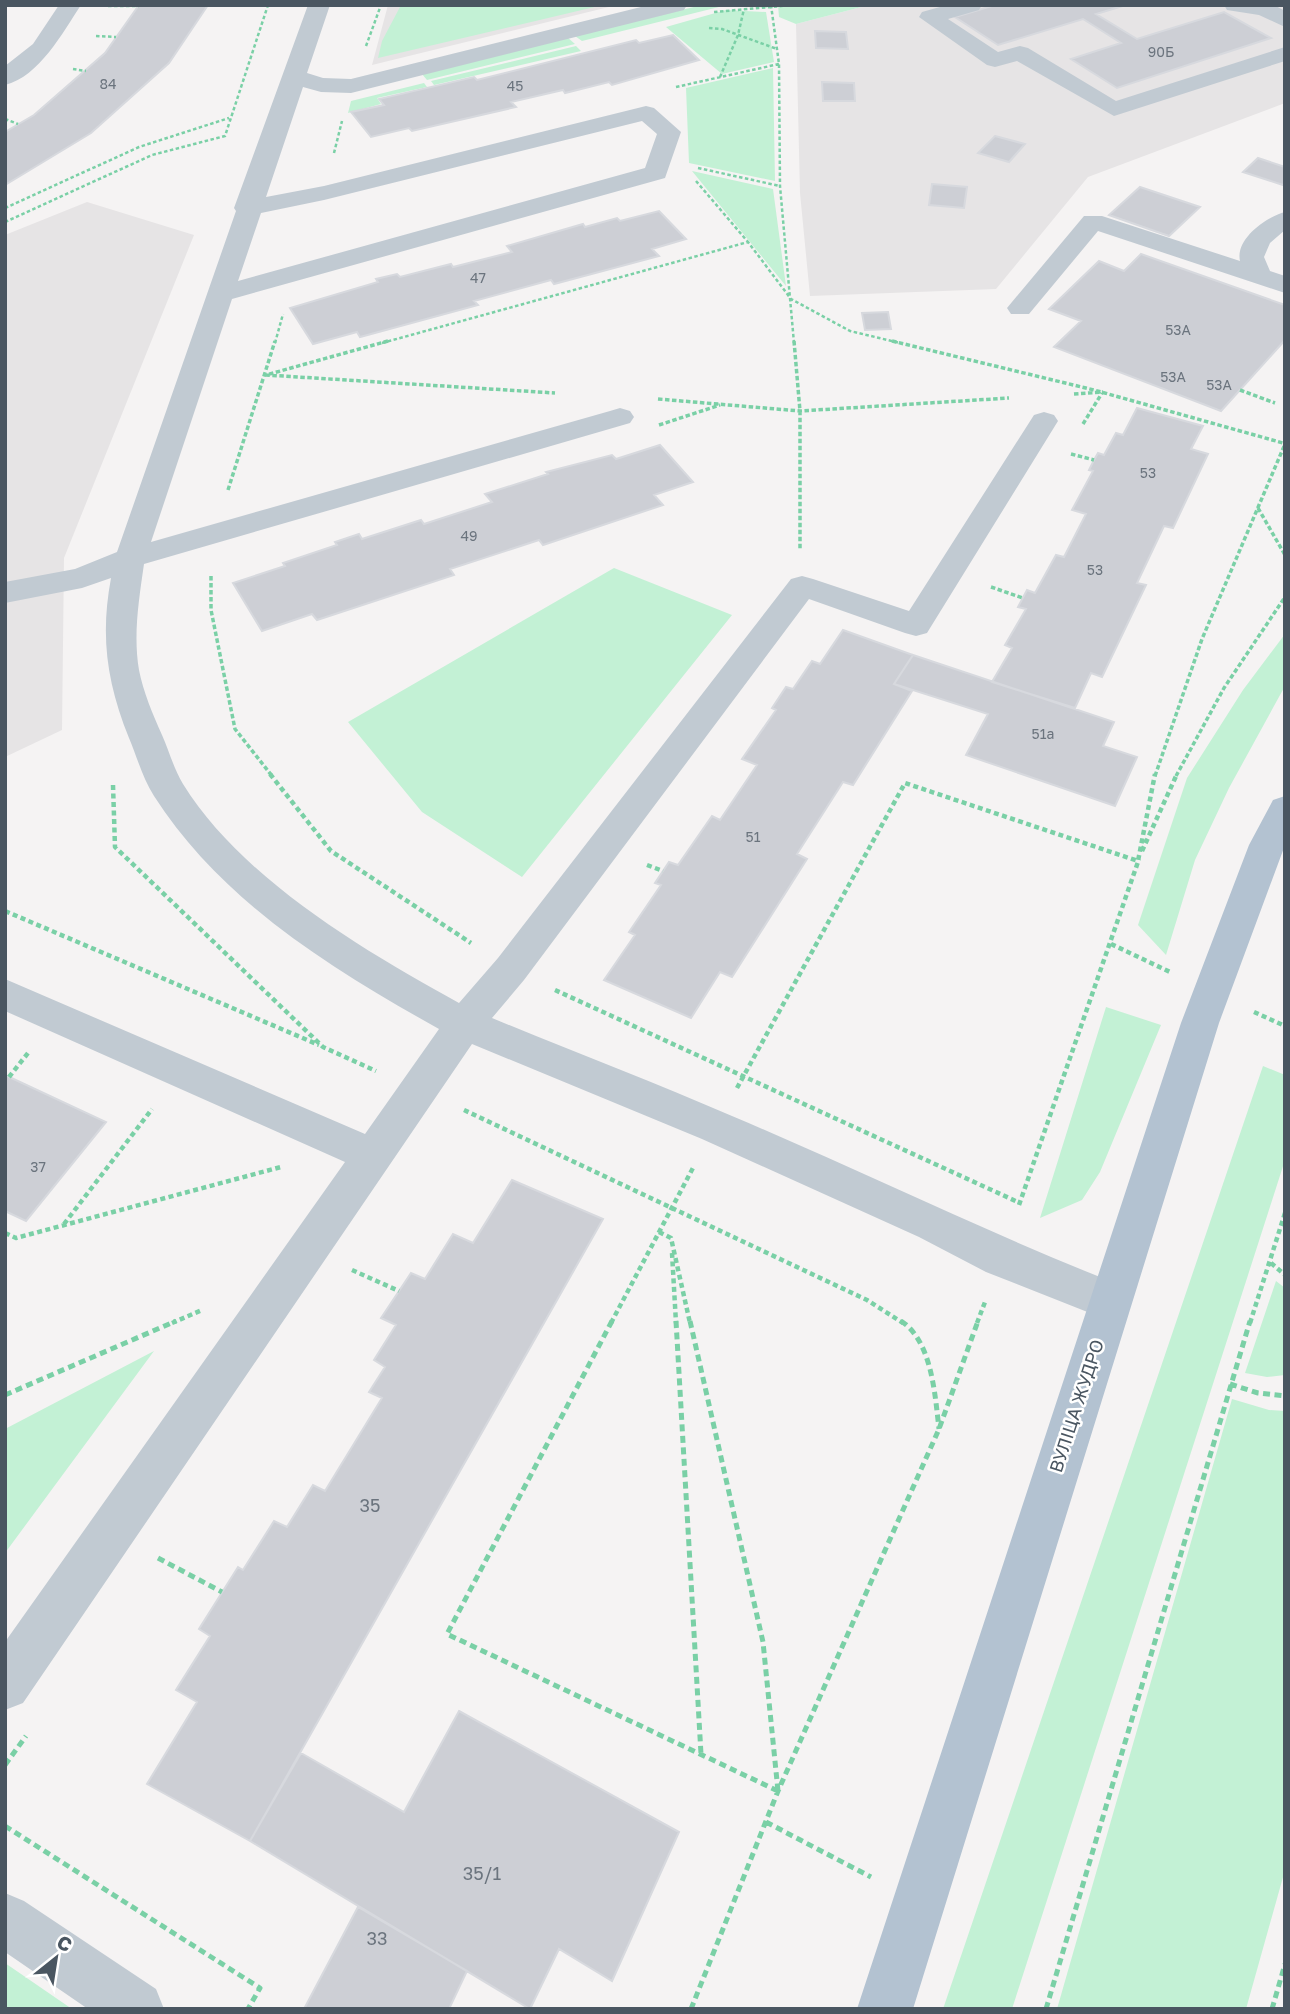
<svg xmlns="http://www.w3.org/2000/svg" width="1290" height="2014" font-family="'Golos Text',sans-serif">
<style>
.education{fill:#e6e4e5}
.green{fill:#c3f1d5}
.building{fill:#cdcfd5;stroke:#d7d9de;stroke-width:2}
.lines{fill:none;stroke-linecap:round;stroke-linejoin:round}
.path-far3{stroke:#7ad0a6;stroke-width:2.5;stroke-dasharray:3.5 2.5;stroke-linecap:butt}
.path-far2{stroke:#7ad0a6;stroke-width:3.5;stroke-dasharray:4.5 2.5;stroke-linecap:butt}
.path-far1{stroke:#7ad0a6;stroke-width:4.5;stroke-dasharray:5 3.5;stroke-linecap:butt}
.path{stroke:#7ad0a6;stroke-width:5;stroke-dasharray:7 4.5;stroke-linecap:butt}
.minor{fill:#c1cad2;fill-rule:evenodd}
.major{fill:#b3c2d1;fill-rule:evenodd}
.labels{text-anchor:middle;stroke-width:5;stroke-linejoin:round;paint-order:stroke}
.number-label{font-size:14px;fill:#6b747e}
.street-label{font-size:18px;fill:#4a5661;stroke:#fff}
.near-number-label{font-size:18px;fill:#6b747e}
</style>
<rect width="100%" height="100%" fill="#f5f3f3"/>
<path class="education" d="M388,5H617L372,65Z
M869,5H1284L1285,103L1088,177L996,289L810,296L800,193L796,24Z
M87,202L194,235L64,558L62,730L5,757V235Z"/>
<path class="green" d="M401,5H603L378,58L382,41Z
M702,5H767V8L727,5L582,41L575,36Z
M778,5H869L796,24L779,17Z
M726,10L766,12L774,62L722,74L666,27Z
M567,37L575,44L427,80L422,74Z
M576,46L581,51L434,85L431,81Z
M773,68L775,181L689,163L686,88Z
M424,83L427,87L377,98L381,104L348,113L351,101Z
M692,171L773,189L786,286Z
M614,568L732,615L522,877L422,812L348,722Z
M1285,634V686L1229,788L1195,860L1166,955L1138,925L1187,778L1243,690Z
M1106,1007L1161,1025L1100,1172L1082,1200L1040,1218Z
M1263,1066L1285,1075V1160L1012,2009H943Z
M1276,1281L1285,1288V1375L1267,1377L1245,1373Z
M154,1351L5,1553V1429Z
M1232,1399L1269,1410L1285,1411V1870L1246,2009H1057Z
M5,1963L72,2009H5Z"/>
<path class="building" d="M208,5L169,63L91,133L5,185V132L34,115L105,53L139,5Z
M995,5H1126L1096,14L1137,39L1224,12L1271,38L1117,88L1071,59L1121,43L1083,19L998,45L955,17Z
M815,31L846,32L848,49L816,48Z
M673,35L699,60L612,85L609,82L565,93L563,90L511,102L516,107L412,131L409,128L371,137L351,112L384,105L379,99L474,77L477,80L636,40L639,43Z
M822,82L854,83L855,101H823Z
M995,136L1025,144L1009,162L978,153Z
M1258,158L1285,167V183L1283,185L1243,172Z
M932,184L967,187L964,208L929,205Z
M1140,187L1200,207L1169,236L1109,215Z
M659,211L686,239L652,249L659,256L554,284L551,280L474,301L478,305L360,337L357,332L313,344L290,308L378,282L376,279L397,274L400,277L451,264L453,267L512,252L507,246L583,224L585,227L617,218L620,221Z
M1141,254L1285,305V340L1221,411L1054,347L1081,321L1049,309L1099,261L1124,271Z
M888,312L891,329L865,330L862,313Z
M1137,408L1203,426L1191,449L1208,454L1173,528L1164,526L1137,583L1146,585L1102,677L1091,673L1075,708L992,682L1012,648L1005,645L1026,609L1018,607L1027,590L1035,593L1056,555L1064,557L1086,514L1072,510L1093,471L1089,470L1094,460L1098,453L1104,455L1116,433L1123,435Z
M660,445L693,482L654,495L663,505L543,545L539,540L450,569L454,575L317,620L312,614L262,631L233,583L285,566L283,563L337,545L335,542L359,534L362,539L421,520L424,524L492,502L485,494L548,474L546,472L612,455L616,459Z
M843,630L913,655L894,684L912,691L853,785L843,782L797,854L807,859L732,977L720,972L691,1018L604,980L635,935L629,932L661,885L655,883L669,862L678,865L712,816L720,820L757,765L742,759L776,710L772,708L786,687L793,689L812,661L820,664Z
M913,655L1114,722L1103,746L1137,757L1115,806L966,755L988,714L894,684Z
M5,1075L106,1122L26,1221L5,1211Z
M512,1180L603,1219L250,1841L147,1784L197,1702L176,1690L210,1636L199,1629L238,1567L243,1570L274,1521L287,1527L313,1485L325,1491L382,1398L369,1392L385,1367L374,1360L396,1325L381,1318L411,1273L425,1279L453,1234L473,1243Z
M459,1711L679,1832L612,1981L559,1949L530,2009L250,1841L301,1753L404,1812Z
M358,1907L467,1971L449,2009H304Z"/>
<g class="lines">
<path class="path-far3" d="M771,5L779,64L780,186L794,343
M108,6H139
M714,12L793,5
M709,28L722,29L777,49
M96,36L116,37
M366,46L381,5
M73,69L86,71
M720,77L738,35L744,9
M676,87L779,64
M5,119L18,124
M334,153L342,121
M698,168L780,186
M696,181L748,242
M5,208L139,147L229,118
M5,222L152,155L225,136L268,5
M275,343L283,314
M382,343L748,242L791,299L850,331L900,343"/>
<path class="path-far2" d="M388,341L266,375L555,393
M794,341L800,411V549
M892,341L1094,390L1283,443
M1240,390L1275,403
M1074,394L1103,392
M658,399L800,411L1009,398
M1083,424L1102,393
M659,425L720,405
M1071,454L1094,460
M228,490L275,341
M1258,508L1285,555
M211,576V610L235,729L272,776
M991,587L1023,598
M1155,776L1202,639L1285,444
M1176,776L1224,688L1285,597"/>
<path class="path-far1" d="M270,774L331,851L471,943
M113,785L115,847L323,1047L376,1071
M1142,851L1177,774
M647,865L663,871
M5,911L319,1045
M1111,944L1170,972
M555,990L1020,1203
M1254,1012L1285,1026
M9,1077L28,1053
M737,1088L905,783L1138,861L1155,774
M464,1110L867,1300L903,1323
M1019,1205L1139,859
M64,1224L152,1109
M659,1232L671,1238L690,1323
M5,1233L16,1238L281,1167
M672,1253L676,1323
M1271,1263L1285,1275
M352,1270L399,1291
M172,1323L202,1310
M611,1323L694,1166
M977,1323L985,1302
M1250,1323L1285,1213"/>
<path class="path" d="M612,1321L447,1634L778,1791
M676,1321L701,1754
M690,1321L763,1642L778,1791
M901,1321C932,1341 935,1395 939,1429
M1230,1384L1258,1393L1285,1396
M5,1395L176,1321
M158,1558L222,1592
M5,1765L26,1736
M766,1822L871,1877
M5,1826L260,1988L248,2009
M691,2009L778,1791L939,1429L978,1321
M1046,2009L1250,1321
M1272,2009L1285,1964"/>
<path class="minor" d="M59,5H81C63,32 39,77 5,85V66L33,44Z
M308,5H330L307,73L323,78L351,79L649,5H687L684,10L351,93L321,92L303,87L266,197L324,186L646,106L654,108L681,132L665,178L232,299L151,542L610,411L620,408L630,411L634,417L630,423L144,564C139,599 133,635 139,670C143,691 153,715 162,735C169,751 174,769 183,784C241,878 364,951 459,1003L498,958L791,579L802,576L813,579L909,611L1034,415L1044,412L1054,415L1058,421L927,633L916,636L905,633L809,599L524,980L492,1018C572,1051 653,1082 732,1116C864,1172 992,1235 1125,1287L1132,1301L1125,1315L1110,1321L1095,1315L986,1272L919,1237L702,1139L472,1044L23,1703L5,1710V1642L345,1162L5,1011V979L365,1134L439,1029C332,969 222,902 154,796C143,779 137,757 129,738C107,683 100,637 111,578L82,588L5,603V582L75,569L117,552L236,211L234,208ZM642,121L657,134L645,168L238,281L261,213L324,200Z
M947,5H982L979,10L948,19L998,52L1020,46L1028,48L1116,101L1285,47V61L1114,116L1017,61L995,67L987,65L919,17L922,12Z
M1224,5H1274L1285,11V27L1259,15L1227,10Z
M1285,212V230L1270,243L1264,257L1270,271L1285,276V293L1098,231L1029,314H1011L1007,308L1084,216H1102L1240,261C1235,239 1266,217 1285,212Z
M5,1893L24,1901L156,1989L164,2009H88L5,1952Z"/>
<path class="major" d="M1285,796V845L1219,1023L913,2009H857L1181,1023L1249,845L1273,800Z"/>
</g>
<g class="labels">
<g class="number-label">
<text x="1161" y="57">90Б</text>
<text x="108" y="89">84</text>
<text x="515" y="91">45</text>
<text x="478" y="283">47</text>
<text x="1178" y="335">53А</text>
<text x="1173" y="382">53А</text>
<text x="1219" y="390">53А</text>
<text x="1148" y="478">53</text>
<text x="469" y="541">49</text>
<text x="1095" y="575">53</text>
<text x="1043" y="739">51а</text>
<text x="753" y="842">51</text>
<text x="38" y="1172">37</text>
</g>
<g class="street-label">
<text transform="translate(1077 1406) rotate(-72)" y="6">ВУЛІЦА ЖУДРО</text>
</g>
<g class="near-number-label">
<text x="370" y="1512">35</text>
<text x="482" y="1880">35/1</text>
<text x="377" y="1945">33</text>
</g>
</g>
<rect width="1290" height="2014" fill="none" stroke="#4a5661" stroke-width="14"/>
<g transform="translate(56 1958) rotate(30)" stroke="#ffffff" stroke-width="5" paint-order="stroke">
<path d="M0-5L12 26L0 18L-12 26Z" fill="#4a5661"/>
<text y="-10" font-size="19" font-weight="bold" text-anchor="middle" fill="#4a5661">С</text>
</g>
</svg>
